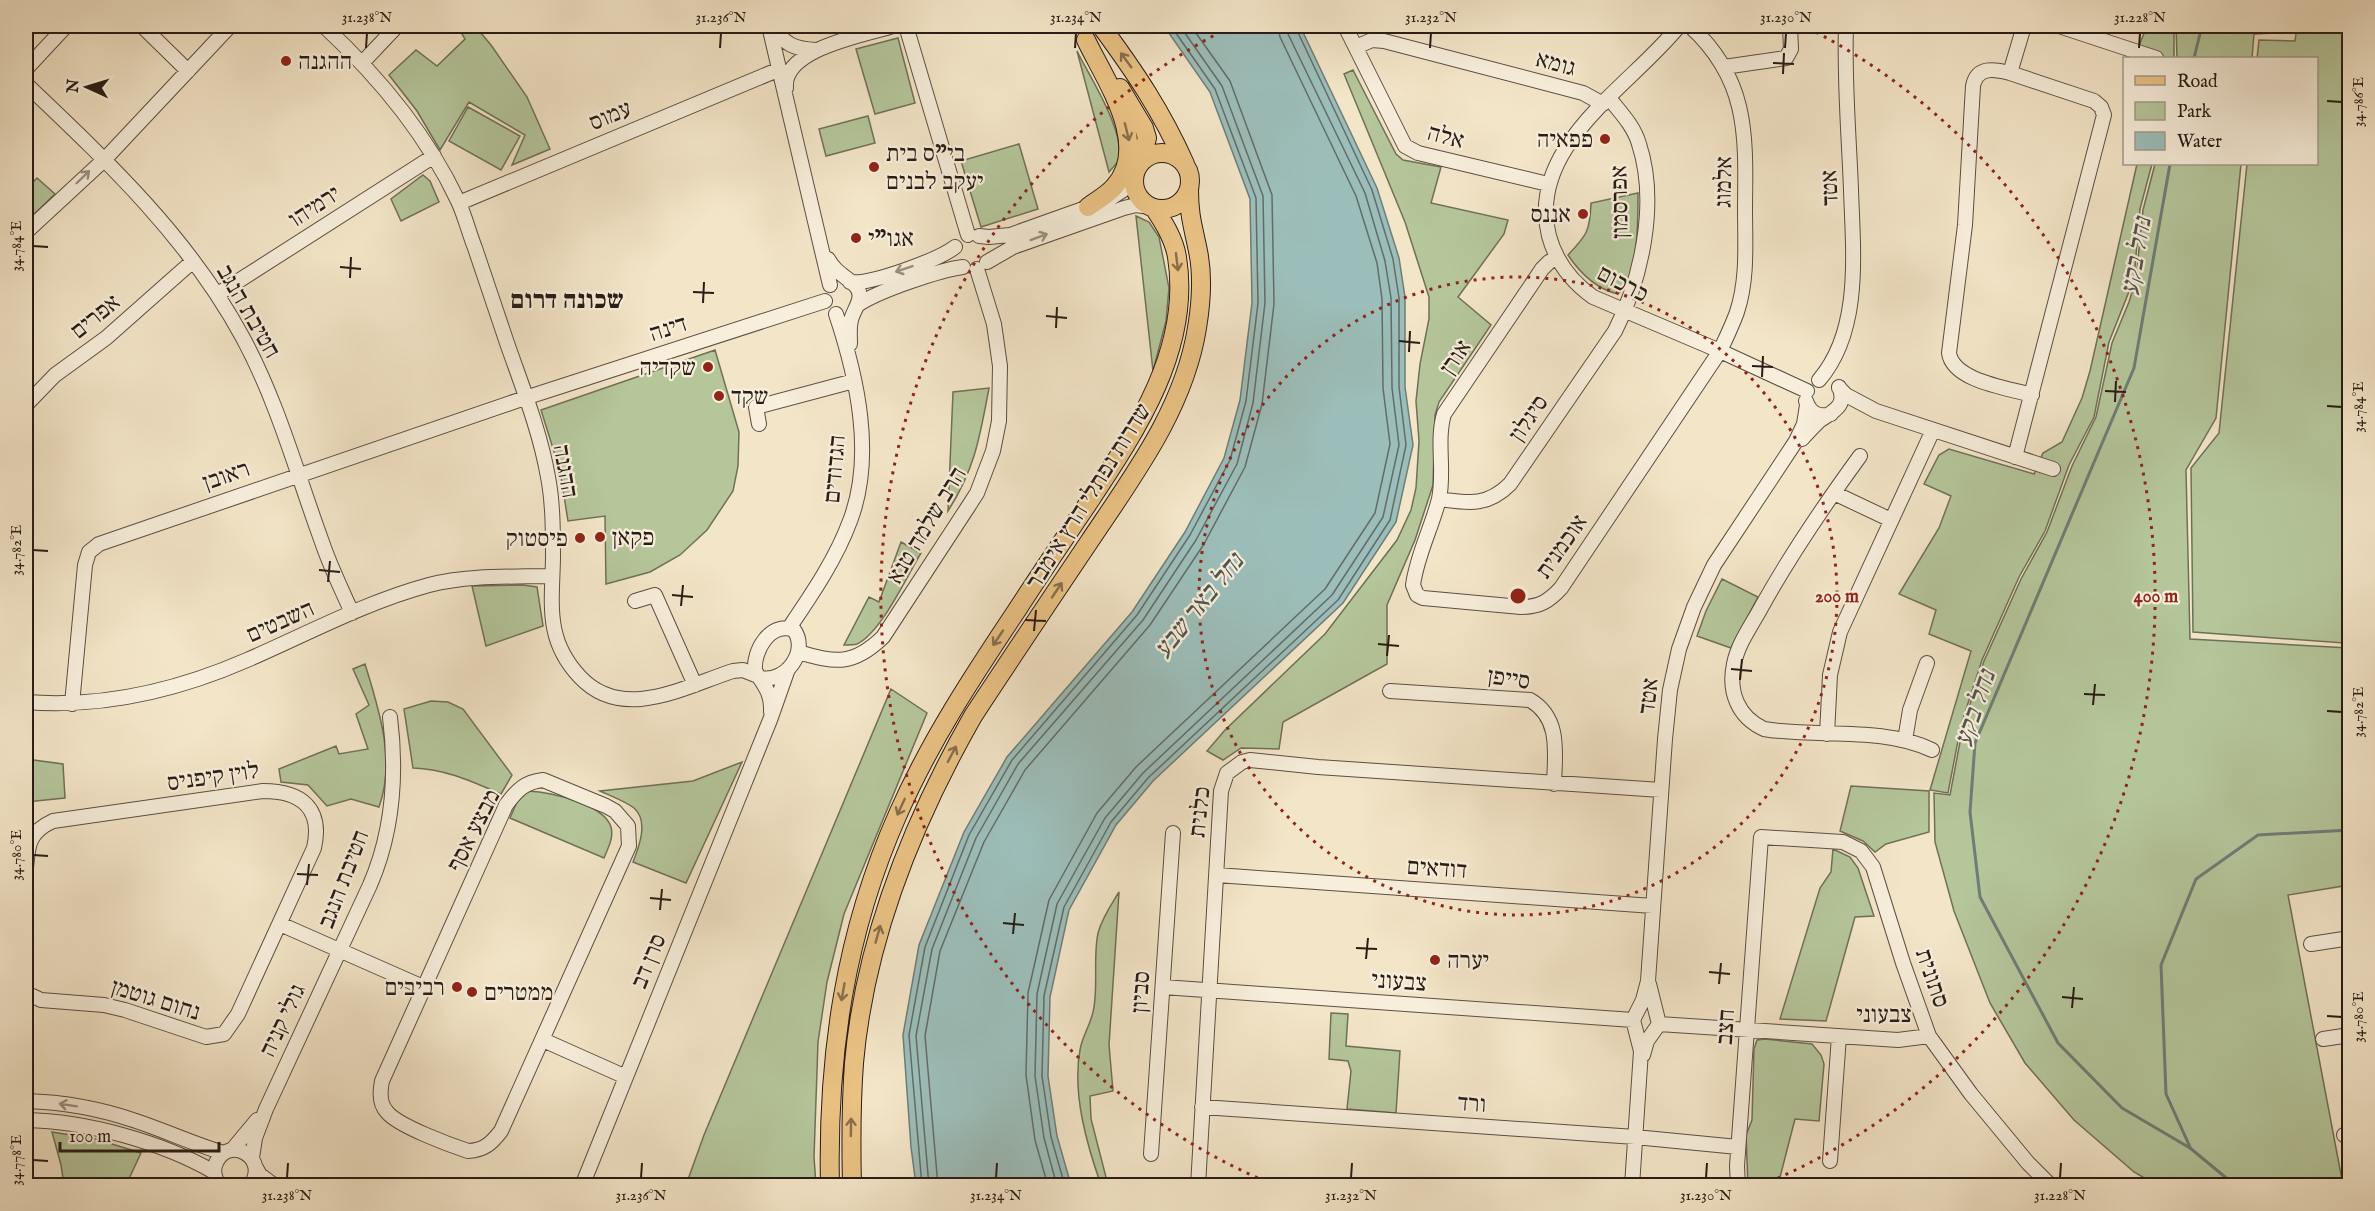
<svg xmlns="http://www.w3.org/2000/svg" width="2375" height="1211" font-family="'IM FELL English','Frank Ruhl Libre',serif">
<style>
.green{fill:#b5c69b;stroke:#6f7058;stroke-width:1.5}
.water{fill:#9cbeba;stroke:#6e7d78;stroke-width:1.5}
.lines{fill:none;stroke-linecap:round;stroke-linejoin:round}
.shore{stroke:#626c68;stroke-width:1.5}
.stream{stroke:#6e7d78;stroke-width:3}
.minor-casing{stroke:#5c4e42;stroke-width:16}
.major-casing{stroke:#291b15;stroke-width:20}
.minor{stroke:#f7eedb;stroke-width:14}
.major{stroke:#eac284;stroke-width:18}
.oneway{stroke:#8a6e4c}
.oneway2{stroke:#9a8f82}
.ticks{fill:none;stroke:#291b15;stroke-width:2}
.ring{fill:none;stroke:#8f2418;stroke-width:3;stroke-dasharray:3 6}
.poi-dot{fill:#8f2418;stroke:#f7eedb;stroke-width:2}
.labels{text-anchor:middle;stroke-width:4.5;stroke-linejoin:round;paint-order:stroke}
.poi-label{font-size:24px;fill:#291b15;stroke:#f7eedb;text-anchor:start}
.street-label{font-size:24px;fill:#291b15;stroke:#f7eedb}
.water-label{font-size:26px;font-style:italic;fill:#51544f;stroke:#f7eedb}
.neighbourhood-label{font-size:26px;font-weight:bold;fill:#291b15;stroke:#f7eedb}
.centre{fill:#8f2418;stroke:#f7eedb;stroke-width:3}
.ring-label{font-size:18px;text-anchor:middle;font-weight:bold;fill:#8f2418;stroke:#f7eedb;stroke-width:4.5;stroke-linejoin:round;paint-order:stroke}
.neatline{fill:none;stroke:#291b15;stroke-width:2}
.ticks-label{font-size:15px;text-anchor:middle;fill:#291b15}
</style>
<rect width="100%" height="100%" fill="#f3e5c8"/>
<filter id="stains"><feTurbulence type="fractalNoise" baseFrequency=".00333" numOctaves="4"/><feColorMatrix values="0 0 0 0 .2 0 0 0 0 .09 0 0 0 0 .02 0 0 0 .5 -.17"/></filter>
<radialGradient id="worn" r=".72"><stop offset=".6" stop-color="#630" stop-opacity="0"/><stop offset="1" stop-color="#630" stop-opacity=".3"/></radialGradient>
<path class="green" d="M459,26H475L491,45L527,97L550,149L512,165L525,135L469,102L440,150L417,111L389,75L416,50L437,66L465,39L458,27Z
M2147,26H2174V58H2134Z
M2176,26H2292L2291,32L2254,34L2252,58H2177Z
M2297,26H2349L2350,626H2346L2344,643L2193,632L2191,468L2219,433L2247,164H2316V58H2257L2259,40L2295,41Z
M898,38L915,103L875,114L856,49Z
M1077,51C1089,76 1127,133 1118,161C1116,165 1111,169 1109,172Z
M1353,70L1396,154L1403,160L1441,167L1431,203L1508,220L1504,234L1458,297L1491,325L1439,402L1435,415L1433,485L1415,540L1387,605V664L1283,722L1279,749L1241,748L1223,760L1207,751L1225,730L1325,634L1397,540L1411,510L1416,488L1419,441L1416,401L1420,364L1429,319V297L1405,222L1344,74Z
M468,107L520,136L501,170L449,141Z
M868,116L875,143L826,156L819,129Z
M1019,144L1038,209L981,227L961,161Z
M2137,164H2152L2140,209L2134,279L2109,342L2094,417L2069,465L2045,531L2019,577L1982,660L1961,725L1948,793L1930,790L1971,651L1929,634L1936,610L1899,594L1939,528L1951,496L1924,484L1939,455L1949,449L2034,474L2043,453L2062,442L2082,398L2090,371Z
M2155,164H2241L2216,418L2186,470L2190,639L2349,648V885L2288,895L2343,1185H2156L2134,1172L2074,1120L2025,1063L1990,1003L1954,911L1935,842L1934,793L1950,795L1963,726L1984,661L2021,579L2047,532L2072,466L2096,417L2112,343L2129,302L2136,279L2143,210Z
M423,175L430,181L439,202L401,221L391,199Z
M37,178L55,194L26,222V189Z
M1638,193C1638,219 1639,276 1618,294C1596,289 1580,273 1568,255C1587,235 1590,231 1591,203Z
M1136,216L1149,222L1159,237L1169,288L1166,321L1153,371Z
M715,350L739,432L738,466L733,491L707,530L680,555L650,572L606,584L605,516L568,521L560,471L541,410Z
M989,388C980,436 975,469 948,511L953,392Z
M901,542L921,553C907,576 881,633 857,644C853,645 848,645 844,645L869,597L879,602Z
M1722,579L1758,597L1731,648L1697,636L1706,611Z
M523,585L537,587L543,626L486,646L472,586Z
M365,664C379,710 396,760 379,807L351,799L327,806L308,785L281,782L279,769L336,746L339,754L368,749L356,714L369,705L353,669Z
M891,689L927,713L844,914L827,982L818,1042L814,1157L816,1185H686L704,1135Z
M431,701L448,702L463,709L512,775L501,794C471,781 445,769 413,768L404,709Z
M26,759L63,764L65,798L26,802Z
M742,762L686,883L633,862C639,847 649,821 634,808C625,801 611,796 600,791L693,781Z
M1851,786L1929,791V832L1886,844L1875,852L1863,841L1840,831Z
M528,791C550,792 604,804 611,827C614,838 608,848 604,858L510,818L517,802Z
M1833,849L1850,857L1858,868L1874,916L1855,917L1826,1021L1780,1019L1820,888L1831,872Z
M1119,892L1109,1045L1113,1091L1090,1096L1091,1119L1108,1185H1101C1087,1145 1072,1094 1080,1050C1082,1036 1092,1023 1094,1007C1098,983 1093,957 1098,933C1102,918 1111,905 1119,892Z
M1331,1013L1348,1014L1346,1046L1400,1051L1396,1113L1347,1109L1351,1071L1348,1061L1329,1059Z
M1765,1039L1812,1044L1821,1055L1824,1064L1819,1121L1795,1119L1778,1185H1748L1746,1135L1752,1120L1754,1049L1757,1040Z
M52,1132L96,1139L141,1153L126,1185H64L61,1165Z"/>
<path class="water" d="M1164,26H1300L1377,188L1399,258L1405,297V387L1413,445L1396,522L1343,603L1153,781L1116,825L1069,910L1050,997L1048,1076L1057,1136L1071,1185H916L911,1147L903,1035L919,945L964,832L1007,757L1132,612L1185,532L1224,458L1240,400L1252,303L1250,199L1210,92Z"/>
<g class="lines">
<path class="shore" d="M922,1186L909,1035L925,947L969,835L1012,760L1137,615L1190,535L1230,460L1246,401L1258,303L1256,198L1215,89L1171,26
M929,1186L916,1036L932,949L976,838L1018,764L1143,620L1196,540L1237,464L1253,403L1265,303L1263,196L1222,86L1180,26
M938,1186L925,1036L940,951L984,842L1025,770L1150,625L1204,544L1245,467L1262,404L1274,304L1272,195L1230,81L1191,26
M1048,1186L1035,1140L1026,1075L1028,993L1049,900L1097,813L1136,767L1325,589L1375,513L1390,444L1383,388L1382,299L1377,263L1356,196L1280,37L1278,26
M1057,1186L1044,1138L1035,1076L1037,994L1057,904L1105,818L1143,773L1332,595L1383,517L1399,445L1392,388L1391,298L1385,261L1365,193L1288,34L1287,26
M1065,1186L1051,1137L1042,1076L1044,996L1064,907L1111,822L1148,778L1338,600L1390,520L1406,445L1399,387V298L1393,259L1372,190L1295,26"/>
<path class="stream" d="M2194,58L2202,26
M2170,164L2134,368L1975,743L1970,812L1980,897L2058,1043L2122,1108L2190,1148L2236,1186
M2190,1147L2166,1094L2161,965L2196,879L2258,835L2350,830"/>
<defs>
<path id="minor" d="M142,26L188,71
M324,26C379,77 426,133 458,201C465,216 469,233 475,248C486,280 496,311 507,343C522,386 540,431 548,477C553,503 553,532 553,558C552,605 545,640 580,677C623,723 686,686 733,671L743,670L758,676
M769,26L830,285
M906,26L968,235
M1345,26L1405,146L1418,153L1548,184
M1679,26C1631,86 1526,146 1549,236C1556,262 1572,282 1593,297L1720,351L1807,391
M2024,26L2010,73C1994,69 1977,66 1973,86L1965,225L1949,353C1953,381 2008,388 2032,395
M2059,26L2156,58
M770,27C787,44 792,49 816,50
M1356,47L1372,40L1384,41L1583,93L1603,104
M363,62L397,26
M1724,67L1786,58L1791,49L1790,26
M26,69L66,26
M2010,73L2094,101L2101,107L2104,115L2015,457
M26,84C107,161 189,238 243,338C278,403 297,474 322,542C330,566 342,590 352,613
M786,88C782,49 864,35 893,26
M459,203L780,69
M26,232L105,159L230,26
M979,236L989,237L1010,235L1108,200L1131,185L1134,176
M1557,258L1549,262L1542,269L1444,414C1436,441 1445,471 1439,499C1432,527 1417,555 1413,585L1417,595L1423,598L1521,607C1540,607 1549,601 1561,588L1720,351C1726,338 1732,326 1737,312C1748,279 1745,242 1745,207C1746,134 1748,79 1690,26
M828,259C836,273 844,275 855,285C866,297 854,308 851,320C849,328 850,336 850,344
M987,262L1013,247L1124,208L1136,205L1150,207
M850,282C870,285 938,260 955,247
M218,294L434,156
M859,304C879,291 939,270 963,267
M1819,380C1862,330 1853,252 1851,190C1849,136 1844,80 1846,26
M1839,388L1846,395L1876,411L2053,469
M1806,401C1810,413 1819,418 1831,414
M26,405L55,375L106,338L193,261
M759,424L756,407L854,381
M1802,439C1807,433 1813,427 1819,421C1832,412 1848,406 1839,387
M1860,456C1825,504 1791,554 1762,606C1752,625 1738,643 1734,664C1728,692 1738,717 1764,729C1817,738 1882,726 1932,750
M1834,493L1891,520
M1439,499C1468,503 1487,507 1510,484L1615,331C1642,278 1658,202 1639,144C1634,126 1620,112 1609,98
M635,601L655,595L695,685
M789,628C812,594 836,559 850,521C875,456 857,377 836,314
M798,652C836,663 853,666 883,637L968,507L977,493L993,451L999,421L1000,366L994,324L977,269
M761,678C786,683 809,651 794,630C770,621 753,651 755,671C764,685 772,693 771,712
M1390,691L1530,700C1561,718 1555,753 1554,784
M26,702C103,708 176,691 247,660C307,634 366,602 429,585C468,575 512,577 552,576
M72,704L85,565L89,552L99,544L525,398L825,301
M1827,734L1830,675L1840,632L1933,430
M1905,740L1910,710L1927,663
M543,780L606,806L615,811L628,826L629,846L501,1131C491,1144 484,1150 468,1151C450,1145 398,1126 387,1112C379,1104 380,1091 382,1081L506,805C517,790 525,782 543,780Z
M26,868C28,844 29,832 53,821L263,791C301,791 323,808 314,848L238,1014L224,1034L206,1037L125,1010L104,1005L41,1000L26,993
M1217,875L1653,906
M280,924L423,987
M2311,944L2350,938
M1163,987L1633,1020
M1659,1024L1898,1040L1929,1036
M2323,1039L2350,1035
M543,1040L626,1077
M1643,1055L1647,1041L1659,1024L1649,984
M26,1101C63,1102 101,1109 136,1121C166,1131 194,1144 224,1153
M1202,1107L1635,1137L1738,1147
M26,1120C86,1121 162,1142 214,1172
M2344,1135H2350
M232,1150L257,1120
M1151,1154L1173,833
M252,1158L255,1138L266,1109L370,885C393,832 397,774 390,717
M1830,1161L1839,1036
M256,1168L260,1175L275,1186
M220,1186C215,1179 212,1171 216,1163C228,1134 271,1158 250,1186
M582,1186L770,720L788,669
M1198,1186L1221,791L1227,773L1242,762L1250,760L1318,767L1661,790
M1632,1186L1641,1051L1633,1020L1643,1000L1648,981L1665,739L1670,690L1679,649L1694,607L1714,565L1796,441L1804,424L1807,405
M1738,1186L1737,1166L1761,837L1843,842L1861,851L1873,867L1903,963L1929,1036L1971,1094L2028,1163L2051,1186"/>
<path id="major" d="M1101,26C1135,72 1162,112 1185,164
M1086,40C1105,80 1152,146 1114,187C1107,195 1096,201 1088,207
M1120,88L1144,128L1147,138L1140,163
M1134 181a28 28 0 1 1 56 0a28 28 0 1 1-56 0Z
M830,1186C827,1056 845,933 898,814C930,741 973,676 1017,610C1039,576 1062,542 1085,508C1134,434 1192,350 1177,257C1174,239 1164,223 1154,208
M852,1186C851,1144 851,1104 854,1063C865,939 912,823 973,716C1011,658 1050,600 1089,542C1133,476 1184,409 1197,328C1201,304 1203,275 1198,251C1193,226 1189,216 1189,189"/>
</defs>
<use href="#minor" class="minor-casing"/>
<use href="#major" class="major-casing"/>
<use href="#minor" class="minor"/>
<use href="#major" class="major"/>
</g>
<defs><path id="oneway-shaft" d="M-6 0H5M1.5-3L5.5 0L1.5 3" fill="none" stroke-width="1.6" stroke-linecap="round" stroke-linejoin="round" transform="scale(1.5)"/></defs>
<g class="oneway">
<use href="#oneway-shaft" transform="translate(1126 60) rotate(-126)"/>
<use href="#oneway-shaft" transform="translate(1127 132) rotate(76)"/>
<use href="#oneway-shaft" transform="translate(1177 262) rotate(83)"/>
<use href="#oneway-shaft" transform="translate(1057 590) rotate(-56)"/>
<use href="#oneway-shaft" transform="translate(998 638) rotate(124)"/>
<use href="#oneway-shaft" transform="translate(952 754) rotate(-62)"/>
<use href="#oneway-shaft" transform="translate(901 807) rotate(115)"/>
<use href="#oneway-shaft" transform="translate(878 934) rotate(-74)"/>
<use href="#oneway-shaft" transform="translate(843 992) rotate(100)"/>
<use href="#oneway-shaft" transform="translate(851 1127) rotate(-89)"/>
</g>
<g class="oneway2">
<use href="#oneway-shaft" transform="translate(83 177) rotate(-44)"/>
<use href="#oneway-shaft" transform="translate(1039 237) rotate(-20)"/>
<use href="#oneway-shaft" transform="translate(904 269) rotate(161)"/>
<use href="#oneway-shaft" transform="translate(68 1105) rotate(-171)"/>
</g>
<path class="ticks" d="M366,48L367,33M720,48L721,33M1075,48L1076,33M1430,48L1431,33M1785,48L1786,33M2139,48L2140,33M1773,63L1794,64M1783,74L1784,53M2327,101L2342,102M33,246L48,247M340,267L361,269M350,278L351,257M693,292L714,293M703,303L704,282M1046,316L1067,318M1056,328L1057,307M1399,341L1420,343M1409,352L1410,331M1752,366L1773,367M1762,377L1763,356M2105,391L2126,392M2115,402L2116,381M2327,406L2342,407M33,550L48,551M319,570L340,572M328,582L330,561M672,595L693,597M681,606L683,585M1025,620L1046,621M1034,631L1036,610M1378,644L1399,646M1387,656L1389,635M1731,669L1752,671M1740,680L1742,659M2084,694L2105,695M2093,705L2095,684M2327,711L2342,712M33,855L48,856M297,874L318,875M307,885L309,864M650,898L671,900M660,910L662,889M1003,923L1024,925M1013,934L1015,913M1356,948L1377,949M1366,959L1368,938M1709,972L1730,974M1719,984L1721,963M2062,997L2083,999M2072,1008L2074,987M2327,1016L2342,1017M33,1160L48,1161M287,1178L288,1163M641,1178L642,1163M996,1178L997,1163M1351,1178L1352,1163M1706,1178L1707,1163M2060,1178L2061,1163"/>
<g class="ring">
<circle cx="1518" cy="596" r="319"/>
<path d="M1274 1185A638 638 0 0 1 1228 28M1808 28A638 638 0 0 1 1762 1185"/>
</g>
<g class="poi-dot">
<circle cx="286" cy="61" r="6"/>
<circle cx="1605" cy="139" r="6"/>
<circle cx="874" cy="167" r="6"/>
<circle cx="1583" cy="214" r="6"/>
<circle cx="856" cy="238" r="6"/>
<circle cx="708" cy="367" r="6"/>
<circle cx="719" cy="396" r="6"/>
<circle cx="600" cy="537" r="6"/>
<circle cx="580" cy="538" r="6"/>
<circle cx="1435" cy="960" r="6"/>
<circle cx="457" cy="987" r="6"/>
<circle cx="472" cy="992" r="6"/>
</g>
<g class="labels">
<g class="poi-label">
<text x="298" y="69">ההגנה</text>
<text x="1593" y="147" text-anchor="end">פפאיה</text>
<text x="886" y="161">בי"ס בית<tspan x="886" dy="28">יעקב לבנים</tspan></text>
<text x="1571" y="222" text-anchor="end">אננס</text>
<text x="868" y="246">אגו"י</text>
<text x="696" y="375" text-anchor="end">שקדיה</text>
<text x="731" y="404">שקד</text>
<text x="612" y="545">פקאן</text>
<text x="568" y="546" text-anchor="end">פיסטוק</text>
<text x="1447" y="968">יערה</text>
<text x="445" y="995" text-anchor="end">רביבים</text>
<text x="484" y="1000">ממטרים</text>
</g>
<g class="street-label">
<text transform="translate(1556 63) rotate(15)" y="8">גומא</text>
<text transform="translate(610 115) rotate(-23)" y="8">עמוס</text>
<text transform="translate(1446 136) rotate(15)" y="8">אלה</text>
<text transform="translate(1723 182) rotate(-89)" y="8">אלמוג</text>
<text transform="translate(1829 188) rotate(-92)" y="8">אטד</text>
<text transform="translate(1619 202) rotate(-91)" y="8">אפרסמון</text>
<text transform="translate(314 206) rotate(-33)" y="8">ירמיהו</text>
<text transform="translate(1623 283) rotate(27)" y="8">כרכום</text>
<text transform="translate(249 311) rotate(60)" y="8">חטיבת הנגב</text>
<text transform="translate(95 316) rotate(-39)" y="8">אפרים</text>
<text transform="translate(668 328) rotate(-18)" y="8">דינה</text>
<text transform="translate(1455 357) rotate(-56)" y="8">אורן</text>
<text transform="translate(1528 418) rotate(-56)" y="8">סיגלון</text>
<text transform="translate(834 469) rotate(-85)" y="8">הגדודים</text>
<text transform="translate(566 471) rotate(80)" y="8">ההגנה</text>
<text transform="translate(226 475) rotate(-19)" y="8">ראובן</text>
<text transform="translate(1088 496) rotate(-58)" y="8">שדרות נפתלי הרץ אימבר</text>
<text transform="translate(926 525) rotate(-59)" y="8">הרב שלמה טנא</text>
<text transform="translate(1561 546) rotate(-55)" y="8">אוכמנית</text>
<text transform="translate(280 621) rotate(-24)" y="8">השבטים</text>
<text transform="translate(1509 678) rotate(8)" y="8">סייפן</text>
<text transform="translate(1648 696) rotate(-83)" y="8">אטד</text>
<text transform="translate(213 776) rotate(-8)" y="8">לוין קיפניס</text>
<text transform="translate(1199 812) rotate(-84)" y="8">כלנית</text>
<text transform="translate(473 830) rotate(-63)" y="8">מבצע אסף</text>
<text transform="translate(1437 868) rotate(4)" y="8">דודאים</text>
<text transform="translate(343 879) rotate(-69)" y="8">חטיבת הנגב</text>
<text transform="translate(648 961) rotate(-68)" y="8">סרן דב</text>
<text transform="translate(1933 978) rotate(71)" y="8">סתונית</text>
<text transform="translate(1399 981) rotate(4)" y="8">צבעוני</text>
<text transform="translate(1140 992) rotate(-86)" y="8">סביון</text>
<text transform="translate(156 999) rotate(17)" y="8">נחום גוטמן</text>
<text x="1884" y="1022">צבעוני</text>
<text transform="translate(282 1020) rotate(-65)" y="8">גולי קניה</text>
<text transform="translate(1725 1027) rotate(-86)" y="8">חצב</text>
<text transform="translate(1472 1103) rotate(4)" y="8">ורד</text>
</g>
<g class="water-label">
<text transform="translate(2135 256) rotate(-80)" y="9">נחל בקע</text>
<text transform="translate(1198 605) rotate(-51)" y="9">נחל באר שבע</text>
<text transform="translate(1974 708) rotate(-71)" y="9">נחל בקע</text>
</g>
<g class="neighbourhood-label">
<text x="567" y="308">שכונה דרום</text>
</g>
</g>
<circle cx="1518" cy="596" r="9" class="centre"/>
<g class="ring-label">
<text x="1837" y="602">200 m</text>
<text x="2156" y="602">400 m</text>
</g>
<rect width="2375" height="1211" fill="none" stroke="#f3e5c8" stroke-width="66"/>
<rect x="2123" y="57" width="195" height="108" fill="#f7eedb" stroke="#a59a8c" stroke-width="1.5"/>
<rect x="2135" y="76" width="30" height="9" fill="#eac284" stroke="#a59a8c" stroke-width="1.5"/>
<text x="2177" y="87" font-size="18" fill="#291b15">Road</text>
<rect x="2135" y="102" width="30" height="18" fill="#b5c69b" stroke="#a59a8c" stroke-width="1.5"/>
<text x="2177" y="117" font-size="18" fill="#291b15">Park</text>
<rect x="2135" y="132" width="30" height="18" fill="#9cbeba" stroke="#a59a8c" stroke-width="1.5"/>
<text x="2177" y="147" font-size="18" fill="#291b15">Water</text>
<g transform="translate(87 87) rotate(274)" stroke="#f7eedb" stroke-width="4.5" paint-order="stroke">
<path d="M0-4.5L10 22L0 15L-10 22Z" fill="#291b15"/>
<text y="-9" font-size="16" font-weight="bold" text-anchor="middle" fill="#291b15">N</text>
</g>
<path d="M60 1142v9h159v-9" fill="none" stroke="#291b15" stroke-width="3"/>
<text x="69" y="1142" font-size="18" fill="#291b15" stroke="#f7eedb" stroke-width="4.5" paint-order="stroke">100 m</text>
<rect x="33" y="33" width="2309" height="1145" class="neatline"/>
<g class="ticks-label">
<text x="367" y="22">31.238°N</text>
<text x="721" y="22">31.236°N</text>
<text x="1076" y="22">31.234°N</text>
<text x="1431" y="22">31.232°N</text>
<text x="1786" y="22">31.230°N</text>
<text x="2140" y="22">31.228°N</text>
<text transform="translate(2358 102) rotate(-90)" y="5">34.786°E</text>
<text transform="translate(16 246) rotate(-90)" y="5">34.784°E</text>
<text transform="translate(2358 407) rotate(-90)" y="5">34.784°E</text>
<text transform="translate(16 550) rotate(-90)" y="5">34.782°E</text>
<text transform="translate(2358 712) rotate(-90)" y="5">34.782°E</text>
<text transform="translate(16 855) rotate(-90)" y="5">34.780°E</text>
<text transform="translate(2358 1017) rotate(-90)" y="5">34.780°E</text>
<text transform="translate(16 1160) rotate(-90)" y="5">34.778°E</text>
<text x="287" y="1200">31.238°N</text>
<text x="641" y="1200">31.236°N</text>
<text x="996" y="1200">31.234°N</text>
<text x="1351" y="1200">31.232°N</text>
<text x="1706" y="1200">31.230°N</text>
<text x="2060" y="1200">31.228°N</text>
</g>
<rect width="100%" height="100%" filter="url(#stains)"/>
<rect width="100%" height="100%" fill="url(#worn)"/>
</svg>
